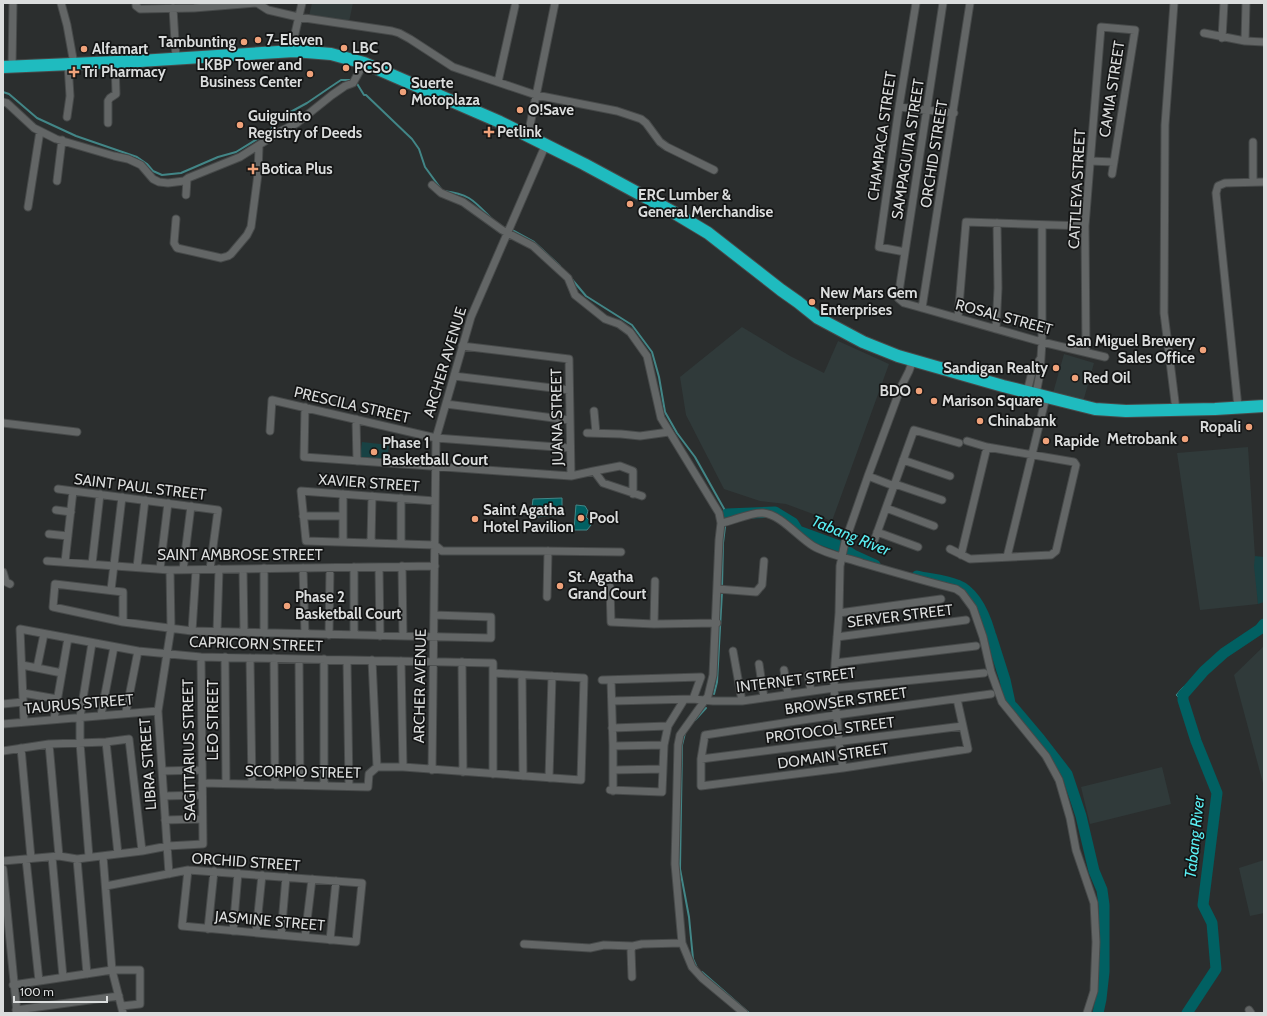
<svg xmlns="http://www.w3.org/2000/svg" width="1267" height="1016" font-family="Cabin,sans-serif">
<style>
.built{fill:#303a3a}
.green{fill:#184244}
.water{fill:#016062;stroke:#428687}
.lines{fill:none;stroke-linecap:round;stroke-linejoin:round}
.stream{stroke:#428687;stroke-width:2}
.river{stroke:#016062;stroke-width:11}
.street-casing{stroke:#474a4a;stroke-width:9}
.highway-casing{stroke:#474a4a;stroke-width:14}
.street{stroke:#636666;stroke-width:7}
.highway{stroke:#1fbbbf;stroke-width:12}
.poi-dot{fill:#f0a27a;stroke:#141515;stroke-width:1.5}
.labels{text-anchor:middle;stroke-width:3.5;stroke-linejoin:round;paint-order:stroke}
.poi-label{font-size:15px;font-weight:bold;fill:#dbdddd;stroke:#141515;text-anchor:start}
.street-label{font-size:15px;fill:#dbdddd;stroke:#141515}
.water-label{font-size:16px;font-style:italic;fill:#5aeef2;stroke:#141515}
</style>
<rect width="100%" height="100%" fill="#2b2e2e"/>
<path class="built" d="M312,3H353L349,22L309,16Z
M742,327L790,356L824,373L838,341L889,364L832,521L786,504L760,501L724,489L686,415L680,377Z
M1064,354L1094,363L1083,402L1053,393Z
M1248,447L1258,604L1200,610L1177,453Z
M1264,646V787L1234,675Z
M1162,767L1171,804L1090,824L1081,787Z
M1264,860V913L1250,916L1239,868Z"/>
<path class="green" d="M362,442L389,445L387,461L360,458Z
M1255,556L1264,557V602L1258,604L1254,566Z"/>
<path class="water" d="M562,498V515C552,517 543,515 533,518L531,516L533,499Z
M576,505L585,506L588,511L586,517L591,522V525L587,530H574Z
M1189,683H1191L1183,693L1182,698L1184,700L1189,715L1188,723L1179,698L1176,695L1183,687L1187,686Z"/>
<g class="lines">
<path class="stream" d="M356,82L364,95H366L412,139L419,149L425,167L441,189
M3,92L9,94L37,118L76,136L137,157L147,164L153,171L162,175L181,173L218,157L236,152L267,133L285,115L307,103L332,86L341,80H352
M444,191C470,194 474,201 492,219
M512,230L534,242L560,266
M570,277L586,296L632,325L652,352L659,377L665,412L677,433L695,457L727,514L726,519
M722,587L723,543L725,527
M714,694L717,682L722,592
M695,720L706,708
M685,733L682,745L680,869L689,917L693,959L697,968
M702,972L749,1013"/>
<path class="river" d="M727,514L775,512L793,523L798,531L839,546L853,555L875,565
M917,576C930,579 945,580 957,585C975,592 985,616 990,633
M991,636L1005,680L1010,703
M1013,707L1040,739L1067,774L1081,816L1094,871L1102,890L1104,905V972L1101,999L1098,1013
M1187,1013L1216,969L1212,923L1203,905L1217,793L1196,741L1183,700V695L1204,671L1224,653L1260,629L1264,624"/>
<defs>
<path id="street" d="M61,3L67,25L74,64
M136,3V6L140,9L194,8L257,3L268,10L298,17L392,31L399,33L410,39L453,67L536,95L617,111L641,119L646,123L660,142L667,147L714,170
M943,3L898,298L904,303L922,308L1042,342L1105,357
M1174,3L1165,125L1164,313L1176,410
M173,8L176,58
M1204,33L1245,41L1264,42
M1222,38L1224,3
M1245,41L1246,3
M294,51V38L302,3
M12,67L13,3
M498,82L515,6
M3,102L7,103L34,128L56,139L114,156L128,159L141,165L153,179L159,182L168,183L184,181L188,178L240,157L281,131L297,123L332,95L345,86L353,83L364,63
M899,107L954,113
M67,117L70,96L68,64
M108,123V101L110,98L116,94L115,62
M528,135L555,3
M1090,161L1114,162
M57,181L62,140
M1253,181V142
M432,185L441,193L463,202L502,230L533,246L568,278L575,295L605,319L619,324L630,332L647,356L661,418L719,513L721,523L719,540L713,675L708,696L680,735L678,745L675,864L682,943L692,967L702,978L744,1013
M186,195L187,179
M28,207L40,131
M176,219L174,243L177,248L221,258L228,256L231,254L247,235L251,227L258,174L259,146
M905,252L879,247L899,107L916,3
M922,308L970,3
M958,318L966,222L1085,226
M996,329L998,288L997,223
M462,346L569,359L571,476
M1086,352L1085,226L1101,27L1135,30L1112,174
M454,376L569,390
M1027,392L1032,372L1040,359
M1036,394L1040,373L1042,342V225
M446,404L569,420
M305,407L304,457L571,476L594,471
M1238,407L1216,193L1218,186L1225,183L1264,182
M594,411L596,433
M356,419L357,461
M3,423L77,432
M270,431L272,400L436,438L570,448
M587,433L621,434L640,436L669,432
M903,460L950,476
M868,476L894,486
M895,484L942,500
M58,489L218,510L210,569
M343,494V542
M633,494V471L620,466L594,471L603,483L642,496
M435,501L301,491L306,541L435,545L442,551H542L621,552
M886,508L934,526
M56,510L71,512
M303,516H343
M721,523C734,521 750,512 763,513C780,514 798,537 813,546C826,554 847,558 862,563C893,572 924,581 956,589L962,593L973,608L983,637L991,672L1002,702L1046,756L1059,780L1070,818L1076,850L1094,903L1096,942L1094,991L1087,1013
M877,532L918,547
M49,534L68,536
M371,543L372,496
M401,544V498
M873,544L914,430L959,443
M950,549L970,559L1051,555L1056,551L1076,465L1074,462L987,447L967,441
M961,555L987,447
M1007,557L1046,397
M47,561L170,570L435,566
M65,562L73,491
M92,564L100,494
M402,566L403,636
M137,567L145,500
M354,567V635
M379,567L380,636
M303,568L305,634
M160,569L168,503
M243,569L244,633
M183,570L191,506
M3,572L6,582L10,584
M655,581L654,624L717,623
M610,587L611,622L654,624
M718,589L756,592L762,585L764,561
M111,590L122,497
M547,597L548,551
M839,613L941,599
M123,622V592L55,584L53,607L123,622L192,631L491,638V617L434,615
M192,631L196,570
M217,632L219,569
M264,633V568
M329,635L330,568
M837,637L966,620
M733,651L742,701
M225,657L226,783
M250,658L252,784
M274,658L275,785
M299,659L300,785
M347,660L349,786
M372,660L377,767
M401,661L403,767
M462,662L463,772
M835,663L976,646
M759,664L764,698
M22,665L62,673
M37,668L44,634
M784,670L788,694
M522,675L523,776
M808,675L811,691
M602,680L701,677L693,699
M611,680L613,746V791
M23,693L57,699
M957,699L968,749L843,768L701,786V759L705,735L836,715L991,694
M612,701L693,699L713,701H742L834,688L984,673
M3,704L23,702
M126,712L138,651
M101,715L114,647
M54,719L68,638
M24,722L20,629L138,651L201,657L493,663V774
M3,724L158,711
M612,728L668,726
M106,742L118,854
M49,744L59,856
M613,746L664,745
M21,748L31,858
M3,751L49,744L106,742L129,739L142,851
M701,759L963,726
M843,768L839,742L834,688L835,663L839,613L840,566L845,542L868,476L901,387L909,371L913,360
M432,770L436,438L471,317L546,144
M613,770L663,769
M162,771L202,770
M549,778L552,676
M202,783L368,787L369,774L377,767H403L581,780L584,678L493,673
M324,786V659
M610,790L662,792L664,745L668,726L684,700
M164,796L202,795
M165,820L202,819
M103,856L112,970L123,1013
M52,857L63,977
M89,857L80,743V717L92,643
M26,859L39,981
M77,859L87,974
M3,861L59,856L77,859L142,851L168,846L203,844L201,657
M3,869L17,1013
M169,874L158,711L171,628L170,570
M106,886L188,870L362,883L356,942L182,926L188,870
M208,929L214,871
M233,931L238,873
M256,933L262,875
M281,935L286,877
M305,937L312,879
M330,940L336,881
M524,944L590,948L604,945L633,946
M632,977L631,950L633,946L642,944L682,943
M13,985L112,970H140V1004L122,1006
M16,1010L119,996
M1249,1010L1251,1013"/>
<path id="highway" d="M3,67L140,61L294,51L331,54L364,63L500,122L584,164L673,212L708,233L781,290L798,302L818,318L863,342L898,356L1003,386L1095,409L1126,411L1215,409L1264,406"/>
</defs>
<use href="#street" class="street-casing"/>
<use href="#highway" class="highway-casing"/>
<use href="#street" class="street"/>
<use href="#highway" class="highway"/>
</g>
<g class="poi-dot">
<circle cx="258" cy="40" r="4"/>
<circle cx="244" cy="42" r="4"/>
<circle cx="344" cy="48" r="4"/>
<circle cx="84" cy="49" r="4"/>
<circle cx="346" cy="68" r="4"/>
<path d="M72 66h4v4h4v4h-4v4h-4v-4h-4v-4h4z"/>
<circle cx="310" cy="74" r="4"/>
<circle cx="403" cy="92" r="4"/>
<circle cx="520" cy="110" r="4"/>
<circle cx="240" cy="125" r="4"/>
<path d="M487 126h4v4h4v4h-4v4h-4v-4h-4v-4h4z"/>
<path d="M251 163h4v4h4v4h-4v4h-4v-4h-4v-4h4z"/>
<circle cx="630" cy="204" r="4"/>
<circle cx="812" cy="302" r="4"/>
<circle cx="1203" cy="350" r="4"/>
<circle cx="1056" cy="368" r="4"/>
<circle cx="1075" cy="378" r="4"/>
<circle cx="919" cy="391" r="4"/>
<circle cx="934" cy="401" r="4"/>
<circle cx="980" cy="421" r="4"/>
<circle cx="1249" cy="427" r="4"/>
<circle cx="1185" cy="439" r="4"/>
<circle cx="1046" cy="441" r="4"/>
<circle cx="374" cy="452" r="4"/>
<circle cx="581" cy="518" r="4"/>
<circle cx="475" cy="519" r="4"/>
<circle cx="560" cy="586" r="4"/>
<circle cx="287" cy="606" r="4"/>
</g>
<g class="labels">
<g class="poi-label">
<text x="266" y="45">7-Eleven</text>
<text x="236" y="47" text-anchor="end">Tambunting</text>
<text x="352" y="53">LBC</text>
<text x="92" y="54">Alfamart</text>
<text x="302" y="70" text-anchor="end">LKBP Tower and<tspan x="302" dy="17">Business Center</tspan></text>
<text x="354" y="73">PCSO</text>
<text x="82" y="77">Tri Pharmacy</text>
<text x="411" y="88">Suerte<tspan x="411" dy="17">Motoplaza</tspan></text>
<text x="528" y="115">O!Save</text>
<text x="248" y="121">Guiguinto<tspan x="248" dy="17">Registry of Deeds</tspan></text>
<text x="497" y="137">Petlink</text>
<text x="261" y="174">Botica Plus</text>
<text x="638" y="200">ERC Lumber &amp;<tspan x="638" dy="17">General Merchandise</tspan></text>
<text x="820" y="298">New Mars Gem<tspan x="820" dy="17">Enterprises</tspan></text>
<text x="1195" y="346" text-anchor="end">San Miguel Brewery<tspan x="1195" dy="17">Sales Office</tspan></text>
<text x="1048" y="373" text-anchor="end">Sandigan Realty</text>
<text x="1083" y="383">Red Oil</text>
<text x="911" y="396" text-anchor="end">BDO</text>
<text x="942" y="406">Marison Square</text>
<text x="988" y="426">Chinabank</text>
<text x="1241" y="432" text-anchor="end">Ropali</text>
<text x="1177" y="444" text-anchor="end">Metrobank</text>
<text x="1054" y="446">Rapide</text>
<text x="382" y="448">Phase 1<tspan x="382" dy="17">Basketball Court</tspan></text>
<text x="483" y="515">Saint Agatha<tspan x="483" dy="17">Hotel Pavilion</tspan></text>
<text x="589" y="523">Pool</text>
<text x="568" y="582">St. Agatha<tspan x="568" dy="17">Grand Court</tspan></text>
<text x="295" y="602">Phase 2<tspan x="295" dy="17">Basketball Court</tspan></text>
</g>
<g class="street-label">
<text transform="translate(1112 89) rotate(-81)" y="5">CAMIA STREET</text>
<text transform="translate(882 136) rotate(-82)" y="5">CHAMPACA STREET</text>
<text transform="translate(908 149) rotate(-81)" y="5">SAMPAGUITA STREET</text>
<text transform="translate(934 154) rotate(-81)" y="5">ORCHID STREET</text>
<text transform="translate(1077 189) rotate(-87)" y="5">CATTLEYA STREET</text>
<text transform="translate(1004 317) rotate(15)" y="5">ROSAL STREET</text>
<text transform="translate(445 362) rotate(-73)" y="5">ARCHER AVENUE</text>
<text transform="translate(352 405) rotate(13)" y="5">PRESCILA STREET</text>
<text transform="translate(557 417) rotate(-91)" y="5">JUANA STREET</text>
<text transform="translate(369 483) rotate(4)" y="5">XAVIER STREET</text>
<text transform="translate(140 487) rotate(7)" y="5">SAINT PAUL STREET</text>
<text x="240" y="560">SAINT AMBROSE STREET</text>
<text transform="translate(900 616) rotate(-7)" y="5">SERVER STREET</text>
<text transform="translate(256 644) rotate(2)" y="5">CAPRICORN STREET</text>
<text transform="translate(796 680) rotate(-7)" y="5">INTERNET STREET</text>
<text transform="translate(420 686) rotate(-89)" y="5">ARCHER AVENUE</text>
<text transform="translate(846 701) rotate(-8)" y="5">BROWSER STREET</text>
<text transform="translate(79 704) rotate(-5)" y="5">TAURUS STREET</text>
<text transform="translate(213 720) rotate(-90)" y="5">LEO STREET</text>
<text transform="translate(830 730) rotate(-7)" y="5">PROTOCOL STREET</text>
<text transform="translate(189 750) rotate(-91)" y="5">SAGITTARIUS STREET</text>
<text transform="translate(833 756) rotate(-8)" y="5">DOMAIN STREET</text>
<text transform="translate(148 764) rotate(-94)" y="5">LIBRA STREET</text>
<text transform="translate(303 772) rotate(1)" y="5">SCORPIO STREET</text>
<text transform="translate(246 862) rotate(4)" y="5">ORCHID STREET</text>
<text transform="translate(270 921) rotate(5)" y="5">JASMINE STREET</text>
</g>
<g class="water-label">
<text transform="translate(851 535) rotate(22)" y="6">Tabang River</text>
<text transform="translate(1194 837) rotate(-84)" y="6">Tabang River</text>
</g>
</g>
<rect width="1267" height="1016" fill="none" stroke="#dbdddd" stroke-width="8"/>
<path d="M14 996v6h93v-6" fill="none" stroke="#dbdddd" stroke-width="2"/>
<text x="20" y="996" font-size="12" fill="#dbdddd" stroke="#141515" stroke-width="3" paint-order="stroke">100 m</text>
</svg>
